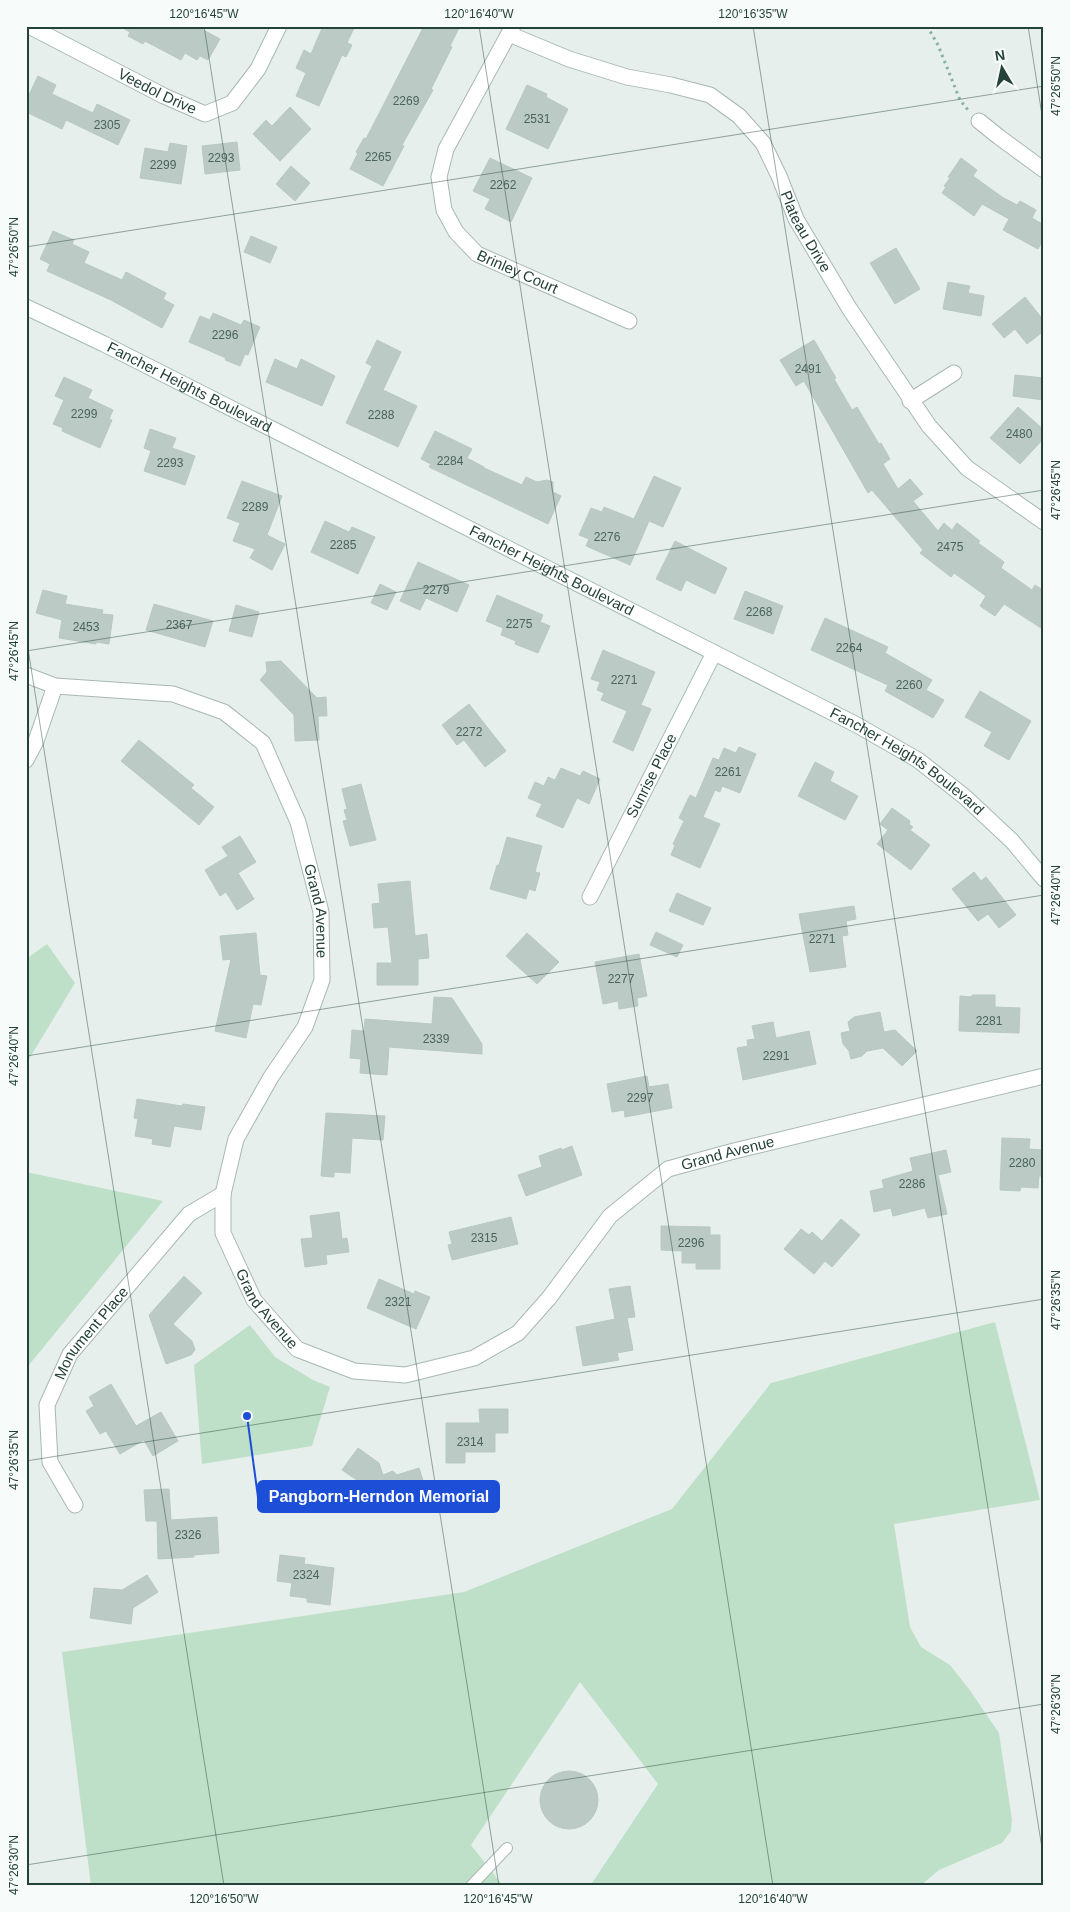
<svg xmlns="http://www.w3.org/2000/svg" width="1070" height="1912" font-family="Helvetica,sans-serif">
<style>
.green{fill:#bfe0c8}
.building{fill:#bbcac4;stroke:#b8c9c2}
.lines{fill:none;stroke-linecap:round;stroke-linejoin:round}
.lane-casing{stroke:#a8b8b2;stroke-width:12}
.street-casing{stroke:#a8b8b2;stroke-width:17}
.secondary-casing{stroke:#a4bbb3;stroke-width:17}
.path{stroke:#86b3a5;stroke-width:3;stroke-dasharray:2.5 4;stroke-linecap:butt}
.lane{stroke:#fff;stroke-width:10}
.street{stroke:#fff;stroke-width:15}
.secondary{stroke:#fff;stroke-width:15}
.ticks{fill:none;stroke:#24423a;stroke-width:1;stroke-opacity:0.45}
.labels{text-anchor:middle;stroke-width:4;stroke-linejoin:round;paint-order:stroke}
.number-label{font-size:12px;fill:#4a645c}
.street-label{font-size:15px;fill:#24423a;stroke:#f7fbf9}
.leader{fill:none;stroke:#1d4ed8;stroke-width:2}
.callout-dot{fill:#1d4ed8;stroke:#f7fbf9;stroke-width:2}
.callout{fill:#1d4ed8;stroke:#1d4ed8;stroke-width:2}
.callout-label{font-size:16px;text-anchor:middle;font-weight:bold;fill:#fff}
.neatline{fill:none;stroke:#24423a;stroke-width:2}
.ticks-label{font-size:12px;text-anchor:middle;fill:#24423a}
</style>
<rect width="100%" height="100%" fill="#e6efeb"/>
<path class="green" d="M47,944L75,983L26,1064V959Z
M26,1172L163,1201L29,1365H26Z
M995,1322L1040,1500L894,1524L910,1627L921,1647L950,1665L969,1689L999,1733L1012,1820L1011,1831L1002,1843L939,1870L920,1886H590L658,1784L580,1682L471,1845L503,1886H91L62,1652L464,1592L672,1509L771,1383Z
M250,1325L275,1357L313,1380L330,1387L312,1446L202,1464L194,1365Z"/>
<path class="building" d="M119,26H196L220,39L208,60L200,56L197,60L185,53L181,60L145,41L143,44L128,36L130,32Z
M323,26H355L347,43L352,45L346,57L342,55L319,106L296,96L306,73L296,68L304,50L311,54Z
M424,26H460L450,46L452,47L431,89L433,90L402,145L404,146L383,186L350,169L358,153L356,152L364,138L366,139L371,129Z
M38,76L56,85L52,94L93,113L97,104L130,120L118,145L66,120L62,129L26,112V101Z
M527,85L547,94L546,97L568,109L548,149L506,129Z
M290,107L311,129L280,161L253,134L266,120L272,126Z
M237,142L240,170L205,174L202,146Z
M170,143L187,146L181,184L140,178L145,148L168,152Z
M490,158L532,178L511,222L485,209L490,199L473,191Z
M961,158L977,170L973,176L1002,197L1017,205L1020,201L1036,210L1032,218L1044,225V238L1038,249L1003,230L1009,219L982,204L974,216L942,193L946,187L944,186L950,178L948,177Z
M291,166L310,183L295,201L276,184Z
M53,231L74,240L72,244L89,252L84,263L122,280L126,272L166,293L163,299L174,305L162,328L111,300L47,271L50,264L40,259Z
M251,236L277,247L270,263L244,252Z
M896,248L920,289L895,304L870,263Z
M948,282L970,286L968,293L984,296L981,316L943,309Z
M1025,297L1044,321V331L1027,344L1015,329L1004,338L992,324Z
M213,313L241,325L244,320L260,327L248,355L245,354L240,366L225,360L226,358L189,342L200,316L210,320Z
M377,340L401,352L383,390L417,406L398,447L346,423L372,366L366,363Z
M814,340L836,378L834,379L852,410L857,407L879,444L881,443L890,459L883,464L898,489L910,479L923,494L913,501L938,531L944,523L952,530L957,523L980,541L978,543L1004,562L1001,568L1032,590L1035,585L1044,591V630L1004,604L995,616L980,606L986,596L954,573L951,577L920,553L923,550L872,490L868,493L804,381L796,386L780,360Z
M275,359L297,369L301,359L335,376L322,406L266,382Z
M1015,375L1044,378V400L1013,396Z
M64,377L92,390L88,398L113,410L109,419L112,420L100,448L62,431L63,428L53,424L64,400L55,396Z
M1018,407L1044,430V438L1020,464L990,438Z
M150,429L176,438L172,448L195,456L185,485L144,471L151,451L144,448Z
M435,431L472,449L467,458L484,467V468L522,485L526,477L537,482L547,480L553,482V492L561,496L548,524L429,467L431,464L421,459Z
M654,476L681,488L663,527L649,521L630,565L586,546L589,539L579,535L591,508L602,512L604,507L634,519Z
M242,481L282,496L267,535L285,544L272,570L250,558L255,549L233,541L240,523L227,518Z
M325,521L349,532L352,527L375,537L358,574L311,552Z
M675,541L727,568L715,594L686,580L681,591L656,579Z
M418,562L469,585L457,612L426,598L420,610L400,601Z
M380,584L396,592L387,610L371,603Z
M43,590L67,596L65,604L103,610L102,614L113,615L109,644L96,642V644L59,638L62,620L36,613Z
M745,591L783,606L773,634L734,619Z
M497,595L543,615L540,622L550,626L538,653L515,644L516,641L501,635L503,628L486,621Z
M154,604L213,621L205,647L146,630Z
M236,605L259,612L252,637L229,631Z
M825,618L888,647L885,653L932,680L926,690L944,700L933,718L885,691L888,685L811,650Z
M603,650L655,672L641,705L651,709L633,751L613,742L627,711L601,700L604,693L597,690L600,682L591,679Z
M281,661L317,698L326,697L327,716H318L319,740L295,741L294,715L260,680L267,672L266,662Z
M980,691L1031,721L1009,760L984,746L992,732L965,717Z
M469,704L506,751L485,767L464,740L457,745L442,725Z
M139,740L194,785L191,788L214,807L199,825L121,761Z
M739,747L756,754L740,793L722,786L720,792L715,790L703,817L720,824L700,868L671,855L675,845L673,844L684,821L679,818L690,795L696,798L713,758L719,760L724,748L736,753Z
M815,762L834,772L830,781L858,796L845,820L798,796Z
M561,768L580,776L583,771L600,779L589,804L577,798L563,828L536,816L542,804L528,798L535,782L544,786L548,777L555,780Z
M361,784L376,840L350,846L343,821L347,820L344,810L347,809L342,789Z
M892,808L910,821L909,824L913,827L910,830L930,845L911,870L877,844L888,830L880,824Z
M240,836L256,862L238,873L254,899L237,910L226,892L220,896L205,870L228,856L222,847Z
M507,837L542,846L535,872L540,873L535,891L529,889L526,899L490,889L497,865H499Z
M974,872L981,881L986,877L1016,915L999,928L988,914L978,921L952,889Z
M410,881L415,936L427,934L429,958L418,959V985H377V963H392L388,927L374,928L372,904L380,903L378,884Z
M677,893L711,908L703,925L669,911Z
M854,906L856,919L846,921L848,935L842,936L846,967L810,972L799,914Z
M656,932L683,945L677,957L650,945Z
M256,933L260,975L267,976L261,1005L253,1004L246,1038L215,1031L231,959L223,960L220,936Z
M527,933L559,962L537,984L506,956Z
M639,954L647,996L637,998L638,1006L619,1009L618,1001L603,1004L595,962Z
M972,995H995V1007L1020,1008L1019,1033L959,1031L960,996L972,997Z
M434,997L452,998L482,1044V1054L389,1047L387,1075L360,1073L361,1059L350,1058L352,1030L364,1031L365,1019L432,1024Z
M880,1012L884,1032L895,1030L917,1051L902,1066L883,1048L867,1051L862,1056L851,1059L849,1051L843,1044L841,1033L850,1031L848,1022L854,1017Z
M773,1022L776,1038L809,1031L816,1064L743,1080L737,1048L748,1046L747,1040L755,1039L752,1026Z
M647,1076L649,1087L668,1084L672,1108L625,1117L624,1110L612,1112L607,1084Z
M137,1099L182,1106L183,1104L205,1107L201,1130L174,1126L170,1147L152,1144L153,1139L135,1136L138,1119L134,1118Z
M326,1113L385,1116L383,1140L352,1138L350,1173L334,1172V1177L321,1176Z
M1002,1138L1030,1139L1029,1149L1044,1150V1176H1039L1038,1188L1021,1187L1020,1191L1000,1190Z
M572,1146L582,1175L526,1196L518,1175L542,1167L539,1156L561,1148L562,1150Z
M946,1150L951,1172L938,1175L947,1214L928,1218L925,1208L893,1216L891,1208L874,1212L870,1191L884,1188L882,1180L913,1171L910,1158Z
M339,1212L342,1239L347,1238L349,1252L326,1255L327,1264L305,1267L301,1239L313,1238L310,1216Z
M511,1217L518,1244L452,1260L448,1245L452,1244L449,1232Z
M841,1219L860,1235L832,1267L825,1261L814,1274L784,1249L801,1229L809,1235L812,1232L822,1241Z
M661,1226L710,1227V1235H720V1269H696V1263H682V1251L661,1250Z
M184,1276L202,1293L173,1324L192,1341L195,1350L191,1355L166,1364L149,1315Z
M379,1279L414,1294L415,1291L430,1297L416,1329L367,1308Z
M630,1286L635,1317L627,1318L633,1350L617,1353L619,1360L583,1366L576,1327L615,1319L609,1289Z
M111,1384L136,1426L161,1412L178,1441L153,1456L144,1440L120,1454L106,1431L100,1434L86,1411L94,1406L89,1397Z
M479,1409H508V1433H495V1452H465V1463H446V1423H480Z
M358,1448L379,1463L383,1475L393,1471L397,1475L419,1468L427,1493L417,1496L415,1500L387,1509L361,1491L357,1480L342,1470Z
M169,1489L171,1520L217,1517L219,1553L194,1555V1557L158,1559L157,1521H146L144,1490Z
M280,1555L305,1558L304,1564L334,1568L330,1605L307,1602V1598L290,1596L292,1583L277,1581Z
M147,1575L158,1592L133,1608L131,1624L90,1618L94,1588L122,1590Z
M540 1800a29 29 0 1 1 58 0a29 29 0 1 1-58 0Z"/>
<g class="lines">
<defs>
<path id="lane" d="M471,1886L507,1848"/>
<g id="street">
<path id="s1" d="M29,26L164,96L205,114L232,103L258,69L279,26"/>
<path id="s2" d="M513,26L446,149L439,177L444,210L456,232L477,254L629,321"/>
<path id="s3" d="M509,34L569,59L627,77L671,85L710,95L739,116L763,143L779,176L796,219L849,308L929,426L967,468L1044,522"/>
<path d="M979,121L999,137L1044,170"/>
<path d="M910,401L954,373"/>
<path id="s4" d="M26,675L55,686L173,694L224,712L263,743L298,822L321,912L322,980L305,1027L271,1077L236,1139L223,1194V1233L254,1300L297,1349L354,1371L405,1375L474,1358L518,1333L549,1298L610,1216L668,1169L734,1151L1044,1076"/>
<path d="M26,760L36,741L55,686"/>
<path id="s5" d="M590,897L714,653"/>
<path id="s6" d="M75,1505L50,1462L47,1405L70,1354L189,1214L223,1194"/>
</g>
<g id="secondary">
<path id="s7" d="M26,307L104,344L857,725L918,760L965,797L1012,841L1044,879"/>
</g>
</defs>
<use href="#lane" class="lane-casing"/>
<use href="#street" class="street-casing"/>
<use href="#secondary" class="secondary-casing"/>
<path class="path" d="M927,26L938,45L960,100L968,110"/>
<use href="#lane" class="lane"/>
<use href="#street" class="street"/>
<use href="#secondary" class="secondary"/>
</g>
<path class="ticks" d="M204,26L499,1886M479,26L773,1886M753,26L1044,1861M1028,26L1044,128M26,247L1044,86M26,636L224,1886M26,651L1044,490M26,1056L1044,895M26,1461L1044,1299M26,1865L1044,1704"/>
<g class="labels">
<g class="number-label">
<text x="406" y="105">2269</text>
<text x="537" y="123">2531</text>
<text x="107" y="129">2305</text>
<text x="378" y="161">2265</text>
<text x="221" y="162">2293</text>
<text x="163" y="169">2299</text>
<text x="503" y="189">2262</text>
<text x="225" y="339">2296</text>
<text x="808" y="373">2491</text>
<text x="84" y="418">2299</text>
<text x="381" y="419">2288</text>
<text x="1019" y="438">2480</text>
<text x="450" y="465">2284</text>
<text x="170" y="467">2293</text>
<text x="255" y="511">2289</text>
<text x="607" y="541">2276</text>
<text x="343" y="549">2285</text>
<text x="950" y="551">2475</text>
<text x="436" y="594">2279</text>
<text x="759" y="616">2268</text>
<text x="519" y="628">2275</text>
<text x="179" y="629">2367</text>
<text x="86" y="631">2453</text>
<text x="849" y="652">2264</text>
<text x="624" y="684">2271</text>
<text x="909" y="689">2260</text>
<text x="469" y="736">2272</text>
<text x="728" y="776">2261</text>
<text x="822" y="943">2271</text>
<text x="621" y="983">2277</text>
<text x="989" y="1025">2281</text>
<text x="436" y="1043">2339</text>
<text x="776" y="1060">2291</text>
<text x="640" y="1102">2297</text>
<text x="1022" y="1167">2280</text>
<text x="912" y="1188">2286</text>
<text x="484" y="1242">2315</text>
<text x="691" y="1247">2296</text>
<text x="398" y="1306">2321</text>
<text x="470" y="1446">2314</text>
<text x="188" y="1539">2326</text>
<text x="306" y="1579">2324</text>
</g>
<g class="street-label">
<text dy="5" stroke="none"><textPath href="#s1" startOffset="144">Veedol Drive</textPath></text>
<text dy="5" stroke="none"><textPath href="#s3" startOffset="381">Plateau Drive</textPath></text>
<text dy="5" stroke="none"><textPath href="#s2" startOffset="302">Brinley Court</textPath></text>
<text dy="5" stroke="none"><textPath href="#s7" startOffset="182">Fancher Heights Boulevard</textPath></text>
<text dy="5" stroke="none"><textPath href="#s7" startOffset="588">Fancher Heights Boulevard</textPath></text>
<text dy="5" stroke="none"><textPath href="#s7" startOffset="992">Fancher Heights Boulevard</textPath></text>
<text dy="5" stroke="none"><textPath href="#s5" startOffset="136">Sunrise Place</textPath></text>
<text dy="5" stroke="none"><textPath href="#s4" startOffset="431">Grand Avenue</textPath></text>
<text dy="5" stroke="none"><textPath href="#s4" startOffset="1436">Grand Avenue</textPath></text>
<text dy="5" stroke="none"><textPath href="#s4" startOffset="866">Grand Avenue</textPath></text>
<text dy="5" stroke="none"><textPath href="#s6" startOffset="192">Monument Place</textPath></text>
</g>
</g>
<path class="leader" d="M247 1416L258 1497"/>
<circle class="callout-dot" cx="247" cy="1416" r="5"/>
<rect class="callout" x="258" y="1481" width="241" height="31" rx="5"/>
<g class="callout-label">
<text x="379" y="1502">Pangborn-Herndon Memorial</text>
</g>
<rect width="1070" height="1912" fill="none" stroke="#f7fbf9" stroke-width="55"/>
<g transform="translate(1002 68) rotate(351)" stroke="#f7fbf9" stroke-width="4" paint-order="stroke">
<path d="M0-4L9 19L0 12L-9 19Z" fill="#24423a"/>
<text y="-8" font-size="14" font-weight="bold" text-anchor="middle" fill="#24423a">N</text>
</g>
<rect x="28" y="28" width="1014" height="1856" class="neatline"/>
<g class="ticks-label">
<text x="204" y="18">120°16'45"W</text>
<text x="479" y="18">120°16'40"W</text>
<text x="753" y="18">120°16'35"W</text>
<text transform="translate(1056 86) rotate(-90)" y="4">47°26'50"N</text>
<text transform="translate(14 247) rotate(-90)" y="4">47°26'50"N</text>
<text transform="translate(1056 490) rotate(-90)" y="4">47°26'45"N</text>
<text transform="translate(14 651) rotate(-90)" y="4">47°26'45"N</text>
<text transform="translate(1056 895) rotate(-90)" y="4">47°26'40"N</text>
<text transform="translate(14 1056) rotate(-90)" y="4">47°26'40"N</text>
<text transform="translate(1056 1300) rotate(-90)" y="4">47°26'35"N</text>
<text transform="translate(14 1460) rotate(-90)" y="4">47°26'35"N</text>
<text transform="translate(1056 1704) rotate(-90)" y="4">47°26'30"N</text>
<text transform="translate(14 1865) rotate(-90)" y="4">47°26'30"N</text>
<text x="224" y="1903">120°16'50"W</text>
<text x="498" y="1903">120°16'45"W</text>
<text x="773" y="1903">120°16'40"W</text>
</g>
</svg>
